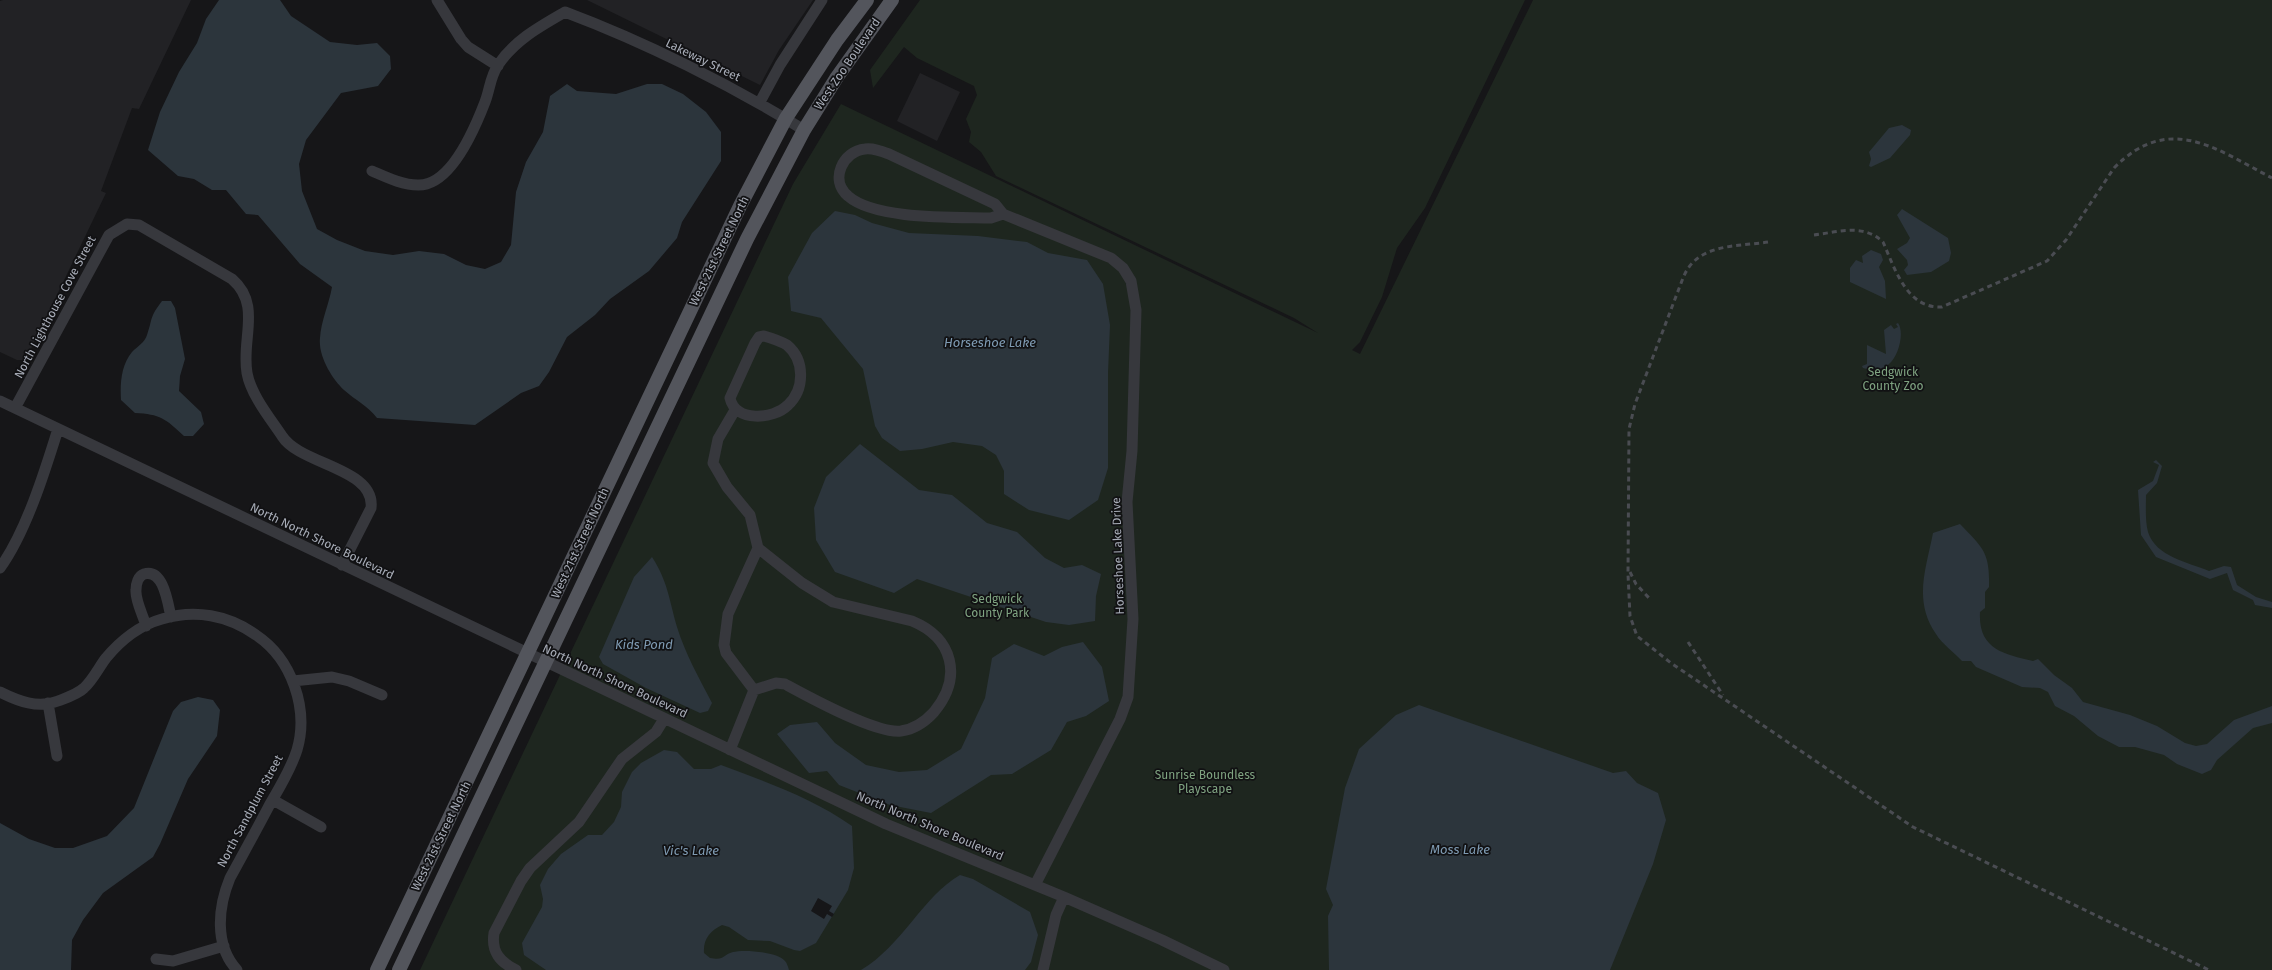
<svg xmlns="http://www.w3.org/2000/svg" width="2272" height="970" font-family="'Fira Sans',sans-serif">
<style>
.built{fill:#222225}
.green{fill:#1e261f}
.water{fill:#2c353c}
.pier{fill:#161618}
.lines{fill:none;stroke-linecap:round;stroke-linejoin:round}
.minor{stroke:#37383d;stroke-width:11}
.major{stroke:#53555c;stroke-width:14}
.rail{stroke:#4a4c52;stroke-width:3;stroke-dasharray:5 4;stroke-linecap:butt}
.labels{text-anchor:middle;stroke-width:3.5;stroke-linejoin:round;paint-order:stroke}
.street-label{font-size:12px;fill:#a8adb8;stroke:#111113}
.park-label{font-size:12px;fill:#7fa381;stroke:#111113}
.water-label{font-size:13px;font-style:italic;fill:#7f9bb3;stroke:#111113}
</style>
<rect width="100%" height="100%" fill="#161618"/>
<path class="built" d="M3,0H191L139,109L132,108L101,191L106,193L28,355L23,360H17L0,352V1Z
M587,0H813L779,50L760,85Z
M920,73L960,92L937,141L897,121Z"/>
<path class="green" d="M920,0H1525L1425,208L1397,248L1382,297L1360,342L1352,350L1360,354L1533,0H2272V970H420L793,184L841,104L1318,333L1294,318L996,176L981,152L969,142L971,132L966,119L977,95L974,86L917,58L904,47L873,88L870,70Z"/>
<path class="water" d="M219,0H280L291,16L330,42L357,45L377,43L390,56L391,69L378,86L341,93L306,140L299,164L302,191L317,229L337,240L365,251L393,255L419,251L444,254L466,265L485,269L501,262L511,245L516,192L526,162L543,132L550,96L567,84L577,91L616,94L647,84H662L683,94L706,112L721,132V161L682,222L677,238L649,271L610,299L595,315L567,337L549,372L539,386L521,393L475,425L377,418C368,406 355,400 344,390C332,379 318,356 320,338C321,321 329,304 332,287L300,264L258,215L246,214L226,190H212L194,179L178,176L148,150L160,112L179,72L197,43L206,19Z
M1902,125L1911,130L1910,135L1890,158L1871,167L1869,166L1871,159L1869,152L1889,128Z
M1902,209L1948,238L1951,253L1949,261L1931,272L1907,275L1904,270L1908,265L1907,260L1897,249L1907,243L1910,238L1897,215Z
M835,211L855,215L872,223L909,233L978,236L1027,242L1048,253L1087,260L1103,284L1110,325L1108,373V468L1098,500L1069,520L1029,510L1004,494V471L996,455L982,446L953,442L922,449L900,451L882,438L875,426L863,369L821,318L791,311L788,277L812,233Z
M1871,250L1881,254L1883,260L1879,267L1885,281L1886,299L1850,282V268L1856,260L1863,263L1862,256Z
M162,301H171L175,308L185,359L180,376L179,391L201,412L204,424L193,436H184C166,419 160,414 135,413L121,400C120,384 121,365 132,352C137,347 145,342 147,335C153,318 149,318 162,301Z
M1898,323C1905,333 1898,357 1889,364C1885,368 1880,369 1875,371L1863,368L1862,366L1867,364V345L1886,354L1884,330L1891,325L1894,329L1898,327L1896,324Z
M860,444L919,490L952,495L987,523L1017,532L1045,558L1064,568L1082,565L1101,574L1096,596L1095,621L1069,625L1046,622L917,579L894,593L835,572L816,540L814,508L826,477Z
M2156,460L2162,466L2157,483L2146,495C2146,506 2145,521 2148,532C2156,557 2188,562 2209,571L2224,566L2231,567L2237,585L2256,597L2272,602V608L2255,605L2253,600L2233,590L2227,573L2210,579L2156,557L2141,535L2138,490L2153,481L2159,465L2153,462Z
M1960,524C1983,548 1990,552 1989,587L1985,592V608L1980,612C1978,649 2003,654 2033,661L2038,659L2054,675L2072,688L2083,702L2130,715L2157,726L2185,743L2196,746L2207,744L2234,720L2272,706V723L2253,728L2217,760L2211,770L2202,774L2177,764L2164,755L2135,747H2119L2098,736L2074,716L2055,706L2048,692L2040,688L2022,687L1976,667L1971,661H1962C1954,652 1942,644 1936,634C1913,601 1926,569 1933,533Z
M652,557C668,582 669,599 677,627C685,653 699,678 712,703L708,711L700,713L646,688L603,664L599,657L634,577Z
M1083,642L1102,667L1109,701L1086,716L1067,722L1051,750L1012,774L991,775L931,813L890,805L839,785L827,771L809,773L777,734L790,725L817,722L835,743L866,765L899,772L927,770L961,749L985,698L992,658L1014,644L1044,656L1062,647Z
M198,697L213,700L220,710L217,736L188,779L160,844L153,857L103,893L83,920L72,940L71,970H0V823L29,839L55,848H73L107,836L134,808L173,711L181,702Z
M1419,705L1613,773L1626,771L1637,783L1658,793L1666,820L1653,864L1610,970H1329L1328,916L1333,905L1326,889L1345,788L1359,749L1396,715Z
M664,750L677,752L694,769H711L721,765C766,782 812,798 852,826L854,868L848,890L816,943L800,951L794,950L770,941L748,940L729,927L722,925C710,931 703,939 704,953L710,958C725,961 722,955 733,952C744,949 778,952 785,961C787,963 788,967 789,970H546L524,955L522,943L542,907L543,899L540,885L548,869L561,854L588,835H602L614,822L621,807L622,792L632,772L641,763Z
M960,875L973,879L1030,912L1038,935L1031,962L1025,970H861C902,946 923,896 960,875Z"/>
<path class="pier" d="M818,898L832,906L829,911L834,914L832,917L827,914L824,919L811,911Z"/>
<g class="lines">
<path class="minor" d="M437,0L461,39L468,47L498,66
M760,102L780,65L822,0
M372,171C386,177 402,185 418,185C451,186 475,128 485,102C490,89 490,77 498,65C515,40 539,27 565,12C645,42 731,85 804,130
M1003,214L991,218C955,217 875,220 848,196C829,180 843,151 865,149C873,148 881,151 889,154L995,204L1003,214L1111,258L1123,268L1131,281L1136,310L1132,451L1127,502L1133,619L1128,697L1120,719L1035,885
M764,336C771,338 780,341 787,345C805,360 805,389 788,405C773,420 735,422 730,398L755,343L759,337Z
M0,401L886,824L1064,897L1162,940L1224,970
M15,408L109,235L127,224L139,225L232,279C262,305 241,339 247,373C251,395 270,418 282,436C300,465 376,468 371,508L342,565
M0,568C26,532 45,471 58,429
M146,626C143,615 135,600 136,590C136,584 138,576 144,574C164,568 168,605 171,617
M293,681L332,677L349,681L382,695
M754,690L776,683L785,684C809,697 876,734 901,731C915,729 925,722 934,712C963,677 953,638 912,621L833,602L802,583L758,548
M0,692C18,701 38,709 58,701C66,698 78,694 84,688C93,680 99,667 106,658C120,641 140,625 162,619C195,609 228,615 256,635C292,659 309,709 297,750C291,769 280,787 270,804C257,829 243,854 230,878C218,907 214,945 237,970
M48,703L57,756
M730,750L754,690L726,653L724,645L728,614L758,548L750,515L727,487L713,463L718,439L735,410
M273,800L321,827
M156,959L173,961L224,946
M516,970C500,962 491,952 494,933L521,881L530,868L579,822L622,759L656,732L664,719
M1043,970L1056,915L1064,897"/>
<path class="major" d="M377,970L740,206L786,118L837,40L867,0
M399,970L747,239L804,130L837,77L892,0"/>
<path class="rail" d="M1814,235C1838,232 1863,223 1883,242C1895,269 1907,309 1942,307L2047,261L2066,240L2114,168C2169,112 2216,149 2272,178
M1768,242C1735,247 1697,243 1683,278L1635,404L1629,429L1628,574L1630,616L1637,636L1671,663L1913,827L2209,970
M1630,572L1636,584L1649,598
M1688,642L1723,695"/>
</g>
<g class="labels">
<g class="street-label">
<text transform="translate(703 60) rotate(26)" y="4">Lakeway Street</text>
<text transform="translate(847 64) rotate(-56)" y="4">West Zoo Boulevard</text>
<text transform="translate(719 251) rotate(-64)" y="4">West 21st Street North</text>
<text transform="translate(55 307) rotate(-62)" y="4">North Lighthouse Cove Street</text>
<text transform="translate(322 541) rotate(26)" y="4">North North Shore Boulevard</text>
<text transform="translate(580 543) rotate(-65)" y="4">West 21st Street North</text>
<text transform="translate(1118 556) rotate(-92)" y="4">Horseshoe Lake Drive</text>
<text transform="translate(615 681) rotate(25)" y="4">North North Shore Boulevard</text>
<text transform="translate(250 811) rotate(-62)" y="4">North Sandplum Street</text>
<text transform="translate(930 826) rotate(23)" y="4">North North Shore Boulevard</text>
<text transform="translate(441 836) rotate(-64)" y="4">West 21st Street North</text>
</g>
<g class="park-label">
<text x="1893" y="376">Sedgwick<tspan x="1893" dy="14">County Zoo</tspan></text>
<text x="997" y="603">Sedgwick<tspan x="997" dy="14">County Park</tspan></text>
<text x="1205" y="779">Sunrise Boundless<tspan x="1205" dy="14">Playscape</tspan></text>
</g>
<g class="water-label">
<text x="990" y="347">Horseshoe Lake</text>
<text x="644" y="649">Kids Pond</text>
<text x="1460" y="854">Moss Lake</text>
<text x="691" y="855">Vic's Lake</text>
</g>
</g>
</svg>
